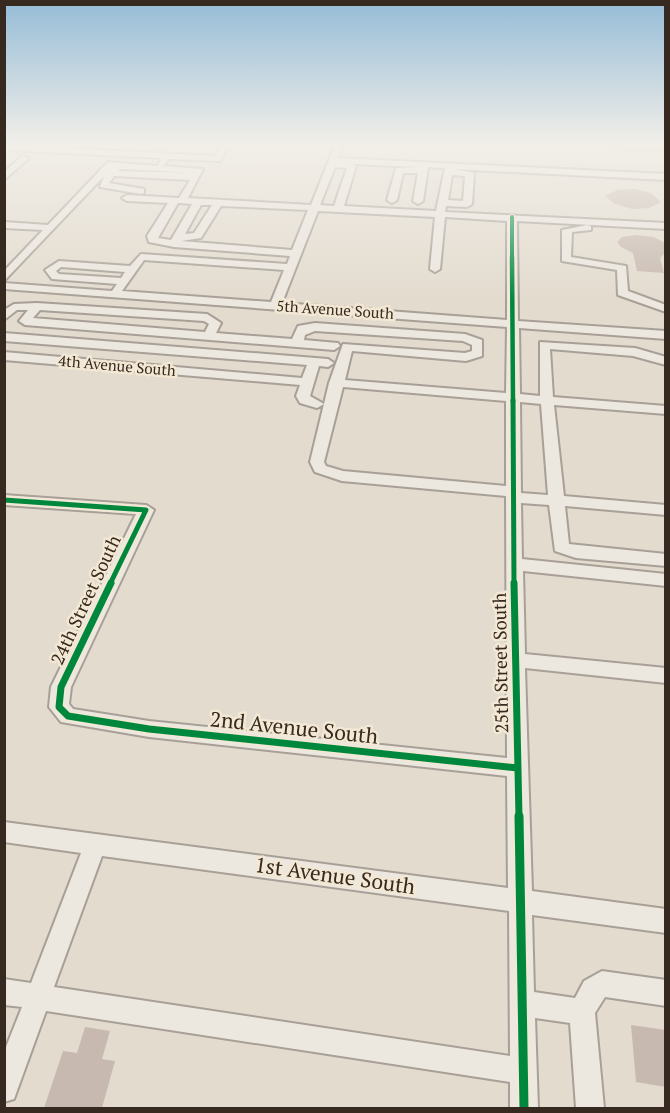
<svg xmlns="http://www.w3.org/2000/svg" width="670" height="1113" font-family="'PT Serif',serif">
<style>
.building{fill:#c7b9af}
.lines{fill:none;stroke-linecap:round;stroke-linejoin:round}
.minor-casing{stroke:#a8a097;stroke-width:4}
.minor{fill:#ece7df;fill-rule:evenodd}
.cycleway-far4-casing{stroke:#f3e8d4;stroke-width:6}
.cycleway-far3-casing{stroke:#f3e8d4;stroke-width:8}
.cycleway-far2-casing{stroke:#f3e8d4;stroke-width:9}
.cycleway-far1-casing{stroke:#f3e8d4;stroke-width:10}
.cycleway-casing{stroke:#f3e8d4;stroke-width:13}
.cycleway-far4{stroke:#00873e;stroke-width:4}
.cycleway-far3{stroke:#00873e;stroke-width:4.5}
.cycleway-far2{stroke:#00873e;stroke-width:5}
.cycleway-far1{stroke:#00873e;stroke-width:7}
.cycleway{stroke:#00873e;stroke-width:9}
.labels{text-anchor:middle;stroke-width:5;stroke-linejoin:round;paint-order:stroke}
.far-street-label{font-size:15px;fill:#36291f;stroke:#f3e8d4}
.street-label{font-size:18px;fill:#36291f;stroke:#f3e8d4}
.near-street-label{font-size:21px;fill:#36291f;stroke:#f3e8d4}
</style>
<rect width="100%" height="100%" fill="#e3dbce"/>
<path class="building" d="M635,189L651,193L661,202L649,208L632,209L615,204L605,196L617,190Z
M636,235L653,237L666,243V252L660,258L664,273L637,271L633,253L621,247L617,242L622,237Z
M631,1025L666,1030V1087L636,1082Z
M85,1027L110,1031L102,1059L115,1061L102,1108H44L63,1051L77,1053Z"/>
<g class="lines">
<defs>
<path id="minor" d="M4,145L215,156L222,145H230L220,161L169,159L163,166L203,169L188,198L311,205L335,145H343L338,158L666,174V180L454,169L474,173L472,204L467,207L446,206L445,212L666,223V229L517,221L518,321L666,331V339L519,328L520,394L540,396V342L635,348L666,357V365L633,356L550,349L553,397L666,406V414L554,405L564,496L666,505V515L565,506L569,544L666,554V566L576,558L555,551L549,505L521,503L522,559L666,574V586L523,571L525,654L666,668V683L525,668L532,891L666,909V933L532,915L534,992L575,998L584,981L602,971L666,980V1006L605,997L595,1013L604,1108H576L570,1023L535,1018L538,1108H510V1082L46,1011L14,1099L4,1102V1052L22,1007L4,1005V979L31,983L81,853L4,842V822L508,888L507,776L149,737L61,722L49,707L51,687L136,514L4,505V495L146,505L154,510L71,687L69,704L73,709L149,721L507,758L506,496L342,481L315,472L310,462L329,383L343,344L465,353L472,351V345L463,341L315,331L305,335L304,340L338,343L340,346L334,350L25,325L19,321L28,310H17L4,320V310L14,304L37,303L207,314L221,323L216,333L292,339L298,326L315,323L465,334L482,340V356L466,361L352,351L345,380L506,393L507,327L4,289V283L112,291L117,284L52,279L45,270L59,261L130,266L141,254L287,264L290,256L174,247L149,242L147,236L168,203L127,201L122,198L127,195L179,198L190,180L114,176L109,183L144,189V193L141,194L100,187L104,176L4,281V271L43,230L4,228V222L48,225L108,162L158,166L161,158L4,150ZM353,164L419,167L396,168L387,200L392,203L397,200L403,173H418L413,201L418,204L423,201L428,167L445,168L436,211L344,206L356,166ZM335,167L347,168L334,206L320,205ZM120,169L194,173L118,171ZM452,175L465,176L463,201L448,200ZM178,203L192,204L171,240L158,238ZM201,205H212L194,233L185,234ZM221,206L308,210L292,250L181,241L201,238ZM318,211L435,217L430,269L435,272L440,269L445,217L507,221V320L282,303ZM144,260L284,270L271,302L122,291ZM61,267L125,272L121,278L59,274L56,271ZM40,310L204,321L209,324L205,332L33,318ZM343,387L506,401V486L343,471L326,466L324,462ZM520,402L541,404L548,495L521,493ZM102,856L509,911L510,1056L54,987Z
M605,145H666V149L609,147Z
M22,156L29,158L4,180V172Z
M587,225L591,226V230L572,232L571,257L626,266L628,291L666,305V312L618,295L617,270L562,261V230Z
M4,333L328,359L334,363L328,367L319,366L310,396L324,404L317,408L300,403L296,396L300,385L4,360V352L302,378L307,365L4,341Z"/>
</defs>
<use href="#minor" class="minor-casing"/>
<use href="#minor" class="minor"/>
<defs>
<path id="cycleway-far4" d="M512,217V258"/>
<path id="cycleway-far3" d="M512,257L513,402"/>
<path id="cycleway-far2" d="M513,400L514,584
M4,500L146,510L110,584"/>
<path id="cycleway-far1" d="M111,583L61,687L59,707L68,716L149,729L518,768
M514,583L519,817"/>
<path id="cycleway" d="M519,816L524,1108"/>
</defs>
<use href="#cycleway-far4" class="cycleway-far4-casing"/>
<use href="#cycleway-far3" class="cycleway-far3-casing"/>
<use href="#cycleway-far2" class="cycleway-far2-casing"/>
<use href="#cycleway-far1" class="cycleway-far1-casing"/>
<use href="#cycleway" class="cycleway-casing"/>
<use href="#cycleway-far4" class="cycleway-far4"/>
<use href="#cycleway-far3" class="cycleway-far3"/>
<use href="#cycleway-far2" class="cycleway-far2"/>
<use href="#cycleway-far1" class="cycleway-far1"/>
<use href="#cycleway" class="cycleway"/>
</g>
<linearGradient id="sky" x2="0" y2="1"><stop stop-color="#95bcd7"/><stop offset="0.48" stop-color="#f2efe9"/><stop offset="1" stop-color="#f2efe9" stop-opacity="0"/></linearGradient>
<rect width="670" height="301" fill="url(#sky)"/>
<g class="labels">
<g class="far-street-label">
<text transform="translate(335 310) rotate(4)" y="5">5th Avenue South</text>
<text transform="translate(117 366) rotate(5)" y="5">4th Avenue South</text>
</g>
<g class="street-label">
<text transform="translate(86 600) rotate(-65)" y="6">24th Street South</text>
<text transform="translate(501 663) rotate(-91)" y="6">25th Street South</text>
</g>
<g class="near-street-label">
<text transform="translate(294 728) rotate(6)" y="7">2nd Avenue South</text>
<text transform="translate(335 876) rotate(8)" y="7">1st Avenue South</text>
</g>
</g>
<rect width="670" height="1113" fill="none" stroke="#36291f" stroke-width="12"/>
</svg>
